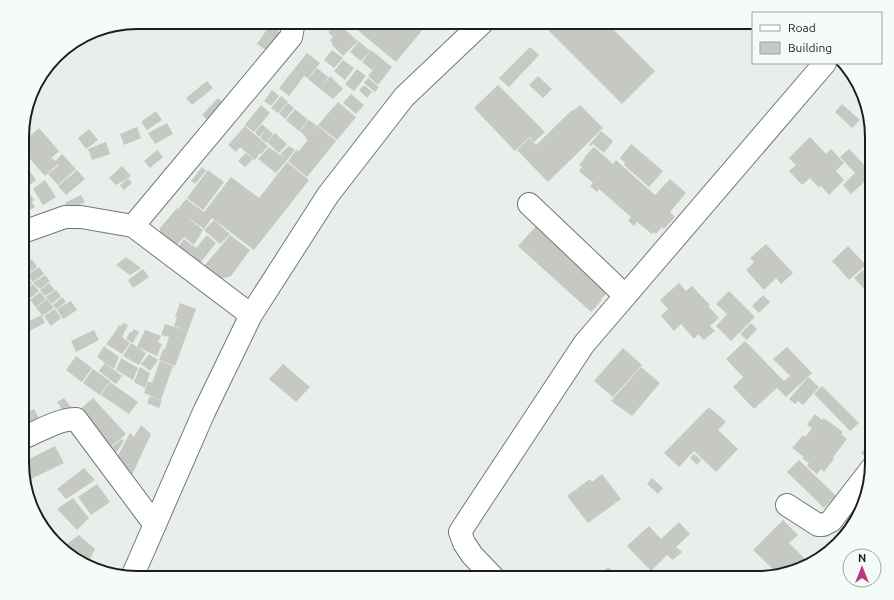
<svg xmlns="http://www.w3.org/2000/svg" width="894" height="600" font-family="Ubuntu,sans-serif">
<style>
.building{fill:#c5c8c3}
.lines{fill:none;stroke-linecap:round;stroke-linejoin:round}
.minor-casing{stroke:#737875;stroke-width:24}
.minor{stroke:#fff;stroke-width:22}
.rim{fill:none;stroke:#1c1e1d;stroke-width:2}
</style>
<rect width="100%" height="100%" fill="#e8efeb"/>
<path class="building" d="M348,22H417L424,28L396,62Z
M554,22H606L655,71L622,104L547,29Z
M337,23L358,41L343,56L332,45L333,44L330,40L333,37L328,32Z
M270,25L281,33L268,51L257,44Z
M359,41L370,51L361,61L350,52Z
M530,47L539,55L509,87L499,78Z
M332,50L343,58L334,68L324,60Z
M371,50L392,67L378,85L368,76L377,65L372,70L362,62Z
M307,53L320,63L308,78L304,76L289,96L279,88Z
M343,60L354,68L345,80L334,71Z
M317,68L328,77L321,87L330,76L343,89L333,99L308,79Z
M357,69L366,76L354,91L345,84Z
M538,76L552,89L543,98L529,85Z
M368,78L379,87L375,92L364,83Z
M207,81L213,88L192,105L186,98Z
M364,85L372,92L367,98L359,90Z
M498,85L545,132L534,142L529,137L515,151L474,108Z
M272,90L279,96L271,106L264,101Z
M351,94L364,105L356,114L343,103Z
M281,96L288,102L278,113L271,108Z
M218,98L227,106L211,123L202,115Z
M338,102L356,117L337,140L318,125Z
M288,103L294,108L285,119L279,113Z
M842,104L860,120L852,128L835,112Z
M261,105L270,113L254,132L245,125Z
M580,105L603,128L548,182L517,150L529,138L536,145L572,110L573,111Z
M295,109L308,120L299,131L286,120Z
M156,111L162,120L147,130L141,122Z
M309,120L316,125L312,130L317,125L336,141L307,177L288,161L297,149L298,152L308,140L305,138L306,137L300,131Z
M167,123L173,134L155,144L148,133Z
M262,124L273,134L266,143L260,138L266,130L259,137L255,132Z
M245,126L268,146L261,154L260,153L255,160L240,147L236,152L228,145Z
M137,127L141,138L124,145L120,134Z
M39,128L59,151L47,162L52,158L55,161L62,154L76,169L58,185L48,174L59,165L58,164L45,176L23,151V142Z
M89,129L98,140L86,149L78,138Z
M601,131L613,141L604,153L593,144L591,146L589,145Z
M275,133L287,144L279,153L267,142Z
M810,137L826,154L831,149L844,163L836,171L844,180L829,195L821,186L819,188L810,178L802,185L789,171L796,165L789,158Z
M106,142L110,154L92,160L88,149Z
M631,144L663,171L649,187L624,165L625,163L620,158Z
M289,146L295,150L287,160L280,154Z
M269,147L287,160L276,173L258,159Z
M594,147L613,164L616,160L655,195L670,179L686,193L670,212L675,217L664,229L662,227L656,234L654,232L652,234L637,222L634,226L628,221L631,217L599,189L597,192L590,186L593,183L579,171L582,167L579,165L585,158L584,157Z
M849,149L872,173V175L851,194L843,185L855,173L840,157Z
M157,150L163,157L150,168L144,161Z
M246,153L253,159L245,167L238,161Z
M23,159L29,165L23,171Z
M287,162L309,180L254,250L212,218L204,229L185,215L203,230L194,245L184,237L174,249L160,238V228L177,208L178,209L186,199L204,212L231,177L259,198Z
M122,166L131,176L116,185L109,178Z
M202,167L206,171L195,184L191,181Z
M29,170L36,180L27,187L23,180V175Z
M77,170L85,179L66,195L58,186Z
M208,170L224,182L203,210L187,198Z
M128,178L132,183L124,190L120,185Z
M45,180L56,197L43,205L33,189Z
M25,188L30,195L23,199V190Z
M31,195L34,200L32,202L35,207L24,213L23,211V200Z
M81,195L85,202L68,210L65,203Z
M214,220L230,234L220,244L204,230Z
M536,226L540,230L543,228L608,292L601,299L602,300L591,312L518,246Z
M207,235L216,243L197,267L176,250L184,239L196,248Z
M230,235L250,250L231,276L214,281L201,270Z
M766,244L793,273L781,284L776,278L764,290L746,270L754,262L750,258Z
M848,246L866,265L849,280L832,261Z
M126,257L141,268L130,275L116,265Z
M32,259L37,267L27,274L23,270V265Z
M39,267L44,274L33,282L27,275Z
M143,269L149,277L133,288L128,280Z
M863,270L872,279V297L854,278Z
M26,275L32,283L23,290V278Z
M45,275L50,281L40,289L33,283Z
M49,283L55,290L45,296L40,290Z
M679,283L686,291L692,286L710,305L708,306L719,318L710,326L715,331L704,340L698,334L694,339L681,324L674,331L661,316L668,309L660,300Z
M33,284L39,291L29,299L23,291Z
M56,290L61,296L52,304L46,297Z
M729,291L755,317L731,341L716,326L727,314L716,304Z
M40,292L46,299L36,307L30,300Z
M763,295L770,302L759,313L752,306Z
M62,297L66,302L56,309L53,305Z
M47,299L54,308L42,316L45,323L23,334V324L42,315L36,308Z
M71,301L77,310L63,319L57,309Z
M180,303L196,309L188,331L174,326L177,317H175Z
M55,309L61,318L51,326L44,316Z
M123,323L128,325L122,337L130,343L122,354L106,344L115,332L119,325L121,326Z
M751,323L757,329L747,340L740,334Z
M165,324L188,331L175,366L159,360L163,349H165L169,337L161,335Z
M134,329L139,332L133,343L126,339L130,332L131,333Z
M94,330L99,340L76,352L71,341Z
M145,330L161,336L158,342L162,344L157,356L137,347Z
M745,341L784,381L790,376L773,359L787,347L812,373L786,397L777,388L754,409L733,387L743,377L726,359Z
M131,343L146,353L139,365L123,356Z
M104,346L119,357L114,369L97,357Z
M623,348L642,365L613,397L594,381Z
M149,354L158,360L150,371L141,364Z
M76,356L92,368L82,382L66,370Z
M121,358L138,368L133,380L116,370Z
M160,361L173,366L161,400L144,393L148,381L152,383Z
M105,363L122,376L116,384L99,371Z
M283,364L310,387L296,402L269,379Z
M140,367L150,373L145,388L134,382Z
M641,367L660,383L632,416L611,401Z
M93,369L110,381L100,395L83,383Z
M808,377L819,387L803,405L798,401L795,404L789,399Z
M110,382L138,402L129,414L101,395Z
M822,386L859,423L850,431L814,394Z
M150,396L162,401L159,408L147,403Z
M64,398L71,407L64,412L57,402Z
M93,398L126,434L109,448L77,412Z
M709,407L726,422L718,430L738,449L716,472L694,451L679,467L664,453Z
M34,409L40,420L23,428V415Z
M815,414L822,420L824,418L843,432L841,434L847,439L833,457L834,459L824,472L821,469L817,474L807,466L809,463L802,458L804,457L792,448L803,435L805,437L812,428L807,425Z
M141,425L151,434L131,477L115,461L130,433L134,437Z
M121,439L124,441L116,453L112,447Z
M872,440V453L867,458L861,453Z
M55,446L64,463L25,482L23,477V462Z
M694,454L701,460L697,465L690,458Z
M799,460L836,496L824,508L787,472Z
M84,468L95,480L66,499L57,489Z
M602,474L621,499L588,523L567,496L590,479L592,482Z
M652,478L663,488L658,494L647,484Z
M97,484L110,502L91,515L78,497Z
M73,498L89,518L77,530L57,509Z
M34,511L42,520L39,522L38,520Z
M783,520L798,535L789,543L806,560L799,567L778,574L753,550Z
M679,522L690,534L676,547L682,552L673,560L667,555L651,571L627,546L649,526L661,539Z
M79,535L95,549L88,563L73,558L63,547Z
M608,567L620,578H591L595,574L598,577Z"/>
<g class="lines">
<defs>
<path id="minor" d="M529,204L610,281L625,296
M133,226L291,37L294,22
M23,232L65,217H81L133,226L251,315
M23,438C39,431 59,419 76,419L155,525
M787,505L818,525H823L831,521L872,468
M132,577L204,412L251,315L328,195L404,97L483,22
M494,578L472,555L464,543L460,532L469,518L584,344L825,63"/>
</defs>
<use href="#minor" class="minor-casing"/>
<use href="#minor" class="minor"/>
</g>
<path d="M0 0H894V600H0ZM137 29H757A108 108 0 0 1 865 137V463A108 108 0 0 1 757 571H137A108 108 0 0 1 29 463V137A108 108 0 0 1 137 29Z" fill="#f5fcf8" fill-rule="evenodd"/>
<path class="rim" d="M137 29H757A108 108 0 0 1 865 137V463A108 108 0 0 1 757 571H137A108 108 0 0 1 29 463V137A108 108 0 0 1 137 29Z"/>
<rect x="752" y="12" width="130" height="52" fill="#f5fcf8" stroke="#9ea3a0"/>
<rect x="760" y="25" width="20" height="6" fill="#ffffff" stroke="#9ea3a0"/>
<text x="788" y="32" font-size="12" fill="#1c1e1d">Road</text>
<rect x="760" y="42" width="20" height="12" fill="#c5c8c3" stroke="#9ea3a0"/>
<text x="788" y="52" font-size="12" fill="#1c1e1d">Building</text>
<g transform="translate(862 568)"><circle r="19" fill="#f5fcf8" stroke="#9ea3a0"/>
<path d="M0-3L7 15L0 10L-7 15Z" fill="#b93780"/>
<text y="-6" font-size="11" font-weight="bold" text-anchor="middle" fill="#1c1e1d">N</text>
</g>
</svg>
